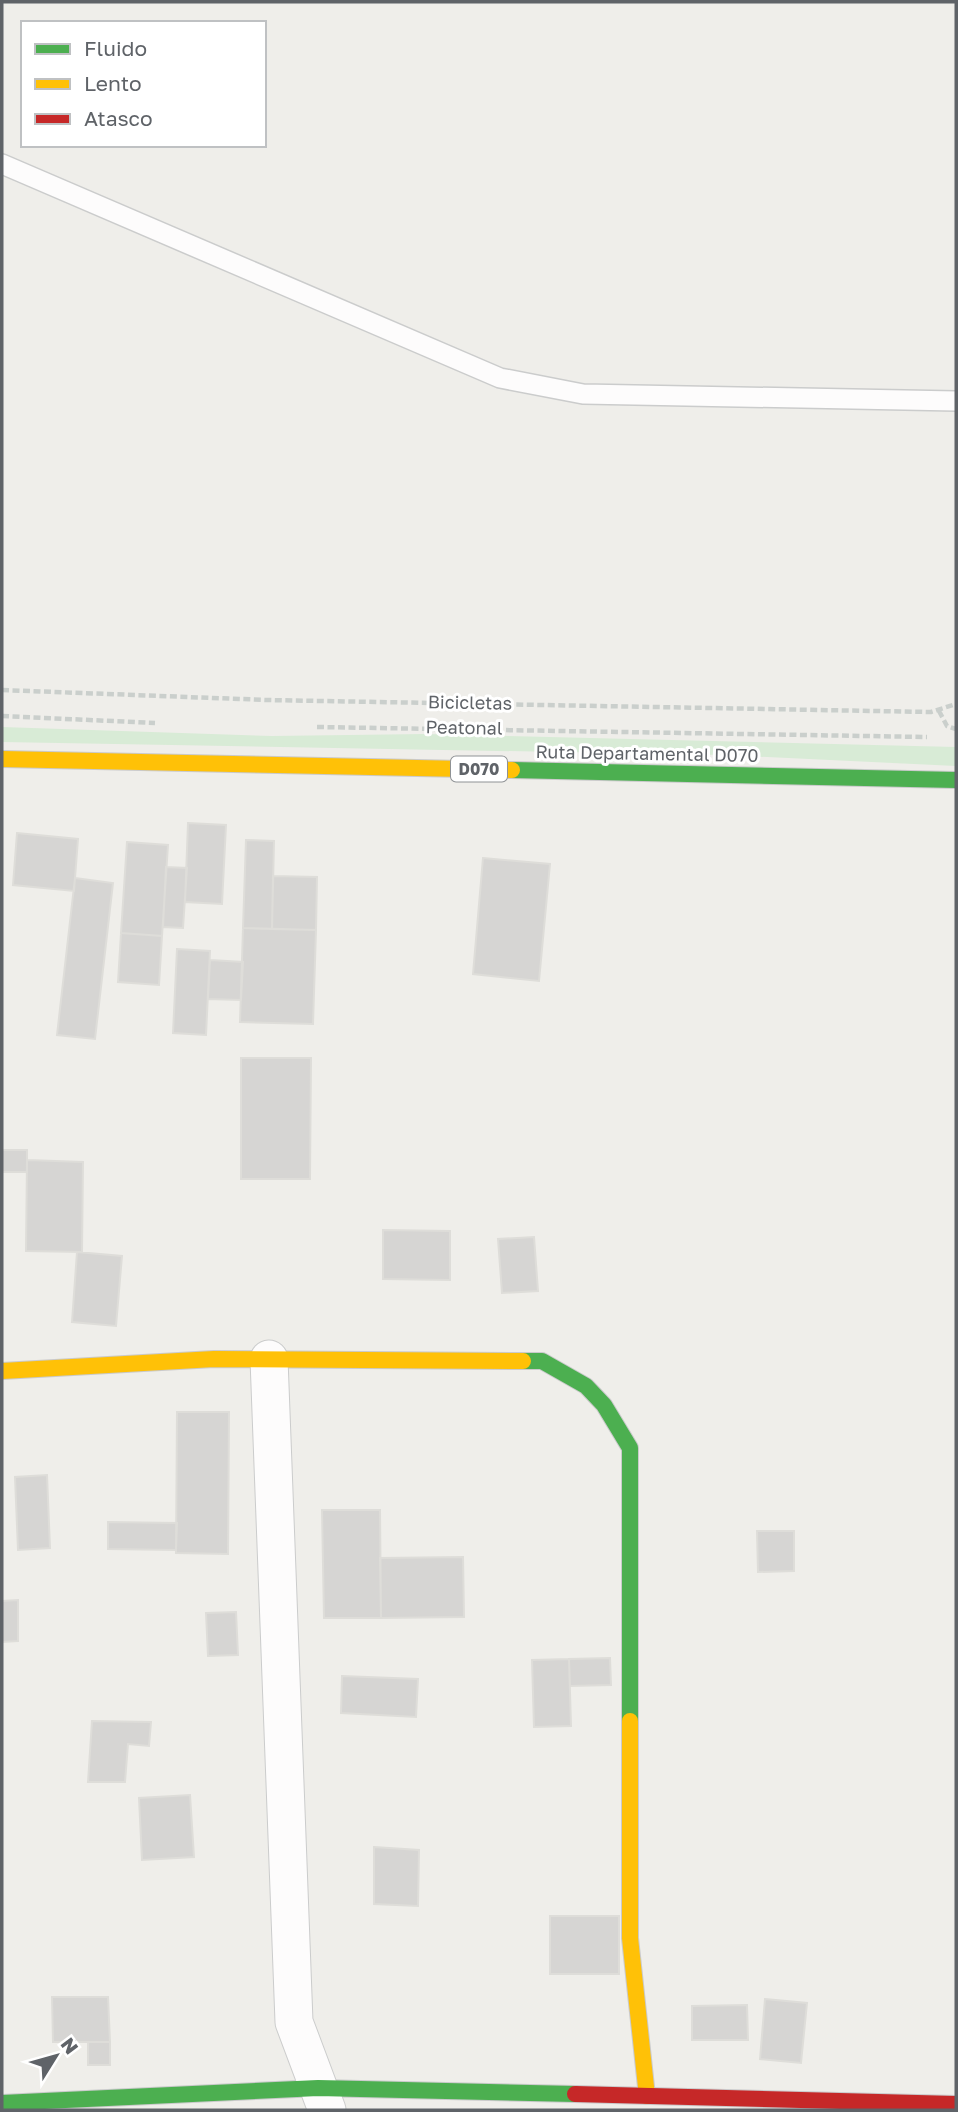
<svg xmlns="http://www.w3.org/2000/svg" width="958" height="2112" font-family="'Golos Text',sans-serif">
<style>
.green{fill:#d8ebd6}
.building{fill:#d6d5d3;stroke:#deddd9;stroke-width:2}
.lines{fill:none;stroke-linecap:round;stroke-linejoin:round}
.lane-casing{stroke:#cbcccc;stroke-width:22}
.street-casing{stroke:#cbcccc;stroke-width:39}
.fast-casing{stroke:#cacacb;stroke-width:18}
.slow-casing{stroke:#cacacb;stroke-width:18}
.jam-casing{stroke:#cacacb;stroke-width:18}
.path{stroke:#cacfcc;stroke-width:4.5;stroke-dasharray:7 3.5;stroke-linecap:butt}
.lane{stroke:#fdfcfc;stroke-width:19}
.street{stroke:#fdfcfc;stroke-width:37}
.fast{stroke:#4caf50;stroke-width:16}
.slow{stroke:#ffc107;stroke-width:16}
.jam{stroke:#c62828;stroke-width:16}
.labels{text-anchor:middle;stroke-width:6;stroke-linejoin:round;paint-order:stroke}
.shield{fill:#fff;stroke:#8f9295;stroke-width:2}
.shield-label{font-size:16px;font-weight:bold;fill:#5f6368}
.street-label{font-size:18px;fill:#5f6368;stroke:#fff}
</style>
<rect width="100%" height="100%" fill="#efeeea"/>
<path class="green" d="M2,727L272,736L425,734L956,747V766L723,755L2,742Z"/>
<path class="building" d="M188,823L226,825L222,904L185,902Z
M17,833L78,839L74,891L13,885Z
M246,840L274,841L272,929L243,928Z
M127,842L168,845L162,936L121,933Z
M483,858L550,864L539,981L473,974Z
M166,867L187,868L183,928L163,927Z
M273,876L317,877L316,930L272,929Z
M75,878L113,883L95,1039L57,1035Z
M243,928L316,930L313,1024L240,1022Z
M121,933L162,936L159,985L118,982Z
M177,949L210,951L206,1035L173,1033Z
M210,960L243,962L241,1000L208,999Z
M241,1058H311L310,1179H241Z
M2,1150H27V1172H2Z
M27,1160L83,1162L82,1252L26,1251Z
M383,1230L450,1231V1280L383,1279Z
M534,1237L538,1291L502,1293L498,1239Z
M77,1252L122,1256L116,1326L72,1322Z
M177,1412H229L228,1554L176,1553Z
M47,1475L50,1548L18,1550L15,1477Z
M322,1510H380L381,1618H324Z
M108,1522L177,1523L176,1550L108,1549Z
M757,1531H794V1571L758,1572Z
M463,1557L464,1617L381,1618L380,1558Z
M18,1600V1641L2,1642V1601Z
M236,1612L238,1655L208,1656L206,1613Z
M610,1658L611,1685L570,1686L569,1659Z
M569,1659L571,1726L534,1727L532,1660Z
M342,1676L418,1679L416,1717L341,1713Z
M92,1721L151,1722L149,1746L128,1744L125,1782H88Z
M190,1795L194,1857L142,1860L139,1798Z
M374,1847L419,1850L418,1906L374,1904Z
M550,1916H619V1974H550Z
M52,1997H108L110,2042H53Z
M765,1999L807,2003L801,2063L760,2059Z
M747,2005L748,2040H692V2006Z
M88,2042H110V2065H88Z"/>
<g class="lines">
<defs>
<path id="lane" d="M2,164L500,378L583,394L956,401"/>
<path id="street" d="M269,1359L294,2022L327,2110"/>
<path id="fast" d="M512,770L956,780
M523,1361H542L586,1386L604,1405L630,1448V1721
M2,2103L318,2088L575,2094"/>
<path id="slow" d="M2,759L512,770
M2,1371L214,1359L523,1361
M630,1721V1938L647,2096"/>
<path id="jam" d="M575,2094L956,2104"/>
</defs>
<use href="#lane" class="lane-casing"/>
<use href="#street" class="street-casing"/>
<use href="#fast" class="fast-casing"/>
<use href="#slow" class="slow-casing"/>
<use href="#jam" class="jam-casing"/>
<path class="path" d="M2,690L267,700L931,712L956,704
M939,711L947,726L956,729
M2,716L155,723
M317,727L927,737"/>
<use href="#lane" class="lane"/>
<use href="#street" class="street"/>
<use href="#fast" class="fast"/>
<use href="#slow" class="slow"/>
<use href="#jam" class="jam"/>
</g>
<g class="labels">
<rect class="shield" x="451" y="756.5" width="56" height="25" rx="5"/>
<g class="shield-label">
<text x="479" y="775">D070</text>
</g>
<g class="street-label">
<text transform="translate(470 703) rotate(1)" y="6">Bicicletas</text>
<text transform="translate(464 728) rotate(1)" y="6">Peatonal</text>
<text transform="translate(647 754) rotate(1)" y="6">Ruta Departamental D070</text>
</g>
</g>
<rect width="958" height="2112" fill="none" stroke="#5f6368" stroke-width="7"/>
<rect x="21" y="21" width="245" height="126" fill="#ffffff" stroke="#bfc1c3" stroke-width="2"/>
<rect x="35" y="44" width="35" height="10" fill="#4caf50" stroke="#bfc1c3" stroke-width="2"/>
<text x="84" y="56" font-size="21" fill="#5f6368">Fluido</text>
<rect x="35" y="79" width="35" height="10" fill="#ffc107" stroke="#bfc1c3" stroke-width="2"/>
<text x="84" y="91" font-size="21" fill="#5f6368">Lento</text>
<rect x="35" y="114" width="35" height="10" fill="#c62828" stroke="#bfc1c3" stroke-width="2"/>
<text x="84" y="126" font-size="21" fill="#5f6368">Atasco</text>
<g transform="translate(56 2056) rotate(53)" stroke="#ffffff" stroke-width="5" paint-order="stroke">
<path d="M0-5L12 26L0 18L-12 26Z" fill="#5f6368"/>
<text y="-10" font-size="19" font-weight="bold" text-anchor="middle" fill="#5f6368">N</text>
</g>
</svg>
